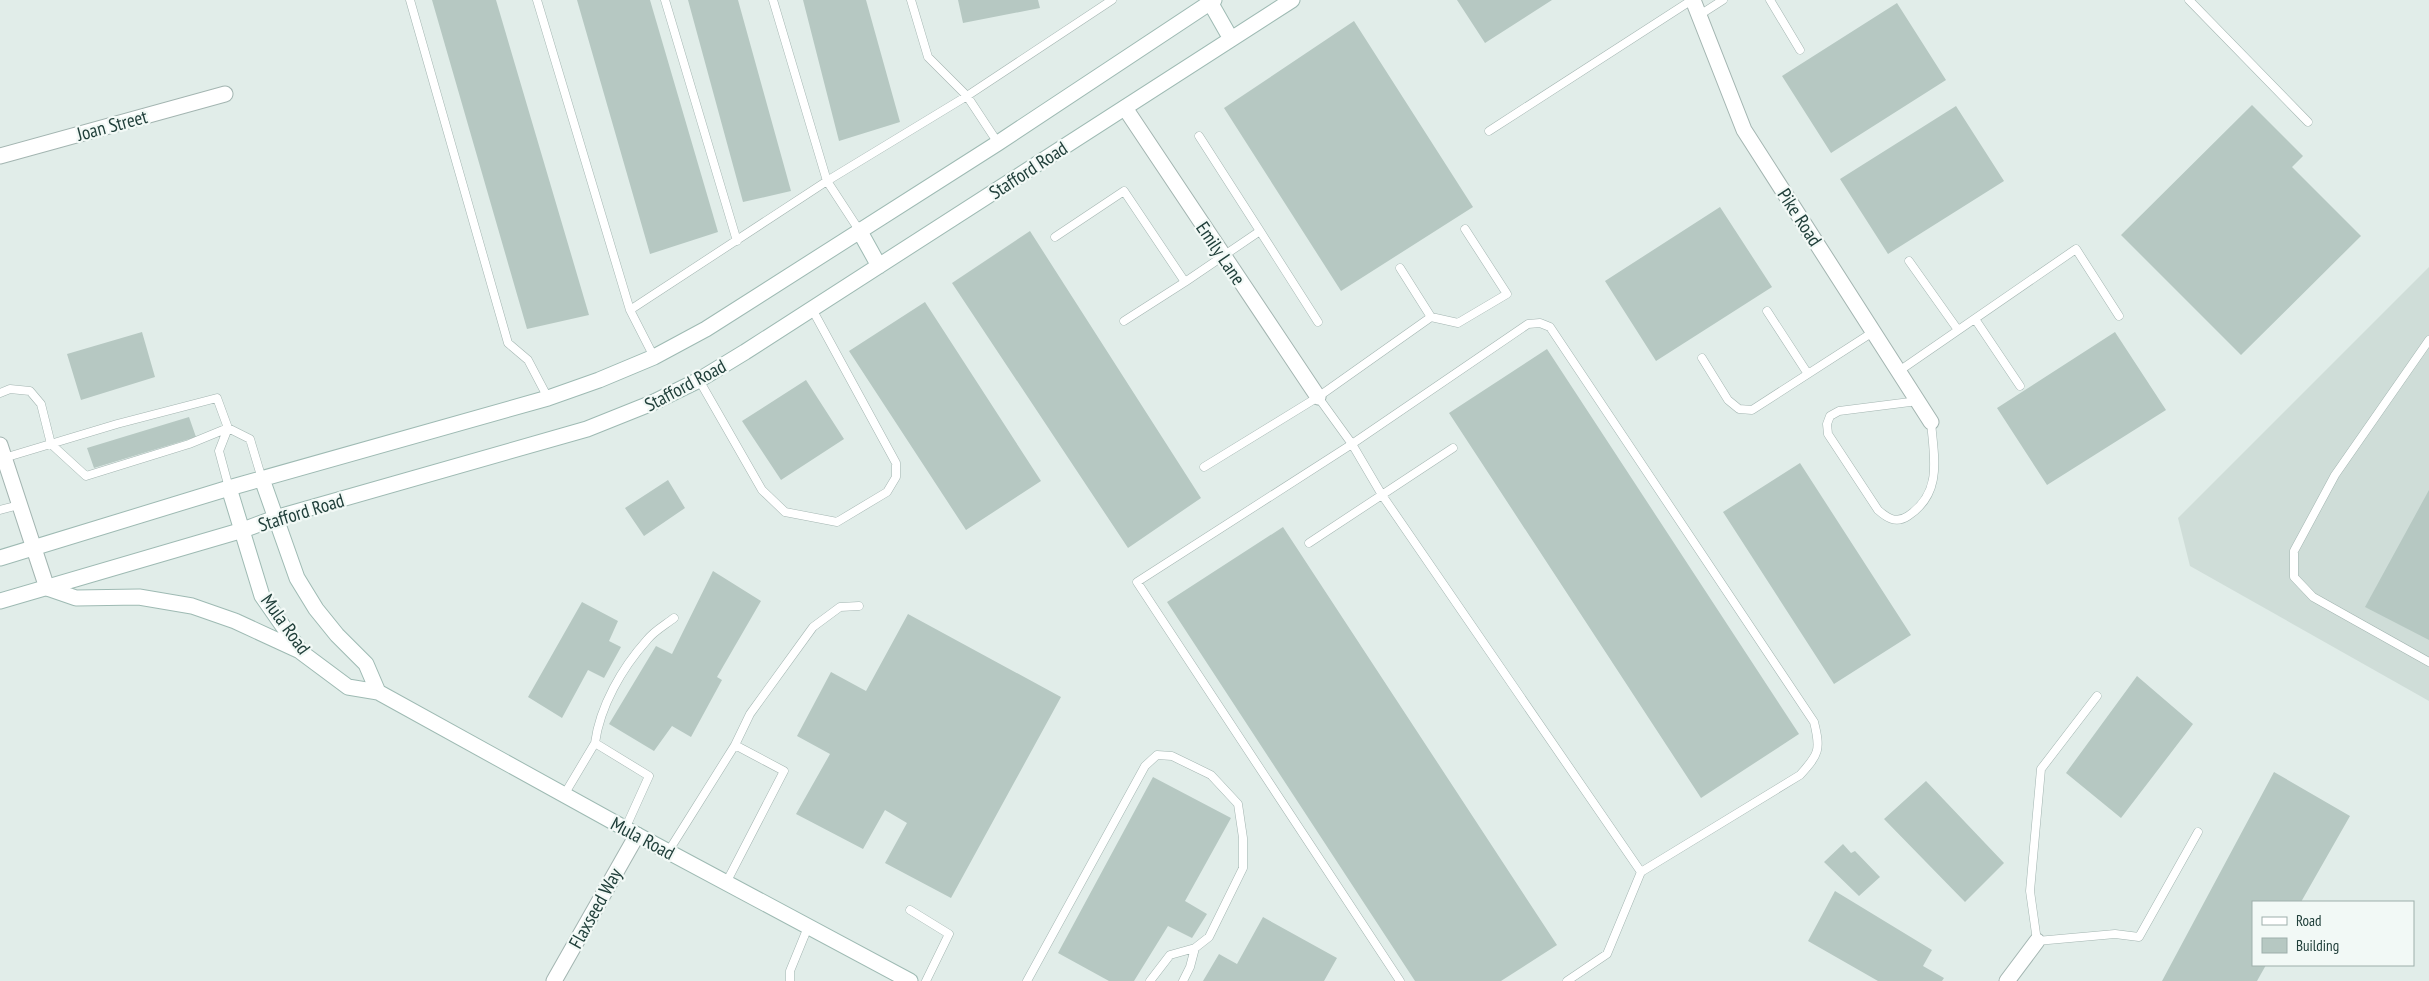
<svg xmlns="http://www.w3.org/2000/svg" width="2429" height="981" font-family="'PT Sans Narrow',sans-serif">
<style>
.built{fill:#cfddd8}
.building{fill:#b6c8c2}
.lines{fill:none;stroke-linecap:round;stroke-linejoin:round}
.lane-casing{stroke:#a3b5b1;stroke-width:9}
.street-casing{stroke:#a3b5b1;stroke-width:17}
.secondary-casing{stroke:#9ebab3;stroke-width:17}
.lane{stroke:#fff;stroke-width:8}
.street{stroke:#fff;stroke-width:15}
.secondary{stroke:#fff;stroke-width:15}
.labels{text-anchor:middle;stroke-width:4.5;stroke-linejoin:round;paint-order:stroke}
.street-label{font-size:19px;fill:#203f3a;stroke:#f2f9f6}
</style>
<rect width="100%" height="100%" fill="#e1ede9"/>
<path class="built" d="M2429,267V701L2190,566L2178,518Z"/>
<path class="building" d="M432,0H496L589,315L527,329Z
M577,0H650L718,232L650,254Z
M688,0H738L791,191L743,202Z
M803,0H866L900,122L839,141Z
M958,0H1038L1040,8L963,23Z
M1457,0H1552L1485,43Z
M1897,3L1946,80L1831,153L1782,76Z
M1354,21L1473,207L1341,291L1224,108Z
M2252,105L2303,156L2292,167L2361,236L2241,355L2121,235Z
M1956,106L2004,181L1888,254L1840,179Z
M1720,207L1772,287L1656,361L1605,281Z
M1030,231L1201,498L1128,548L952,283Z
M925,302L1041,481L966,530L849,351Z
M142,332L155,377L81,400L67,354Z
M2115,332L2166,410L2047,485L1997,408Z
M1547,349L1799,734L1701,798L1449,413Z
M806,380L844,439L781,480L742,421Z
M189,417L196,437L94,468L87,448Z
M1800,463L1911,635L1834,684L1723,512Z
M668,480L685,508L644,536L625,508Z
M2429,490V640L2365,607Z
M1283,527L1557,945L1501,981H1415L1167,602Z
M713,571L761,601L717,677L722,680L691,737L672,726L654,751L609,724L656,646L672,654Z
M582,602L618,621L609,641L621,647L604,678L588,670L562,718L528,697Z
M908,614L1061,697L951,898L885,863L907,823L885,810L863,849L796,814L830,754L797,736L831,672L866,691Z
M2137,676L2193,724L2121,818L2066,773Z
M2274,772L2350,816L2301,902H2253V965H2266L2257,981H2162Z
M1153,777L1231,818L1185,901L1207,914L1192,938L1168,926L1134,981H1109L1058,953Z
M1926,781L2004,863L1965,902L1884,819Z
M1843,844L1851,853L1855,851L1880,877L1859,896L1824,862Z
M1835,891L1932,950L1923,966L1944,978L1942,981H1878L1808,941Z
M1263,917L1337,958L1324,981H1203L1219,954L1237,964Z"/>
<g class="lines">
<defs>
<path id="lane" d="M410,0L508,343L528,360L548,398
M537,0L630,310
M665,0L737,241
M911,0L928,57L967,96L998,143
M1770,0L1800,50
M2189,0L2308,122
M1698,16L1723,0
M1489,131L1692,0
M1199,136L1260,231
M859,230L827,181L967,96L1112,0
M1055,237L1124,191L1185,282L1260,231L1318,322
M1909,261L1958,330
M1400,268L1431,317
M1767,311L1808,374
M1975,319L2020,386
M1124,321L1185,282
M2429,340L2335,475L2294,551V577L2313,597L2429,662
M654,357L630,310L827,181L773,0
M1702,358L1728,400L1739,409L1752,410L1873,332
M1899,371L2076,249L2119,316
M699,380L762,490L785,512L837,522L887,492L896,477V463L812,309
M0,393L10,389L30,391L41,404L51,444L86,476L189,444L228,428L250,439L262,479
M1318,397L1352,444L1382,495L1641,872
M1918,401L1839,411L1830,416L1827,424L1828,434L1878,510C1887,518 1896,524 1908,516C1943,493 1934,458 1931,422
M4,458L117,424L217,398L228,428L219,451L229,488
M1204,467L1318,397L1431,317L1458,323L1507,294L1465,229
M0,510L19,505
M1309,543L1453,448
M2097,696L2041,769L2030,891L2037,941L2115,934L2139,937L2198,832
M595,743C600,706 622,668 647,640C654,631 665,625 674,618
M735,745L750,714L813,627L840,607L859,606
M564,795L595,743L649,776L625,829
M668,852L735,745L784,771L726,883
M910,910L949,934L926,981
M790,981V971L808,927
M1027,981L1145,766L1157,755L1172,756L1211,775L1238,804L1243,838V868L1209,937L1195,948L1170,955L1150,981
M1183,981L1190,967L1195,948
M1400,981L1137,582L1352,444L1528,324L1540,323L1550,327L1814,722C1821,750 1819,754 1800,775L1641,872L1607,954L1567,981"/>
<path id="street" d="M1693,0L1744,130L1931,422
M1125,108L1318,397
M0,156L225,94
M0,445L47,588
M554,981L637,835
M2007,981L2037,941"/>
<path id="secondary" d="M1210,2L1231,39
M859,230L879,266
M262,479L297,578L316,609L337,635L366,664L378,692
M229,488L262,596L301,652L348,687L378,692L637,835L910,981
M0,558L229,488L548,398L599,380L654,357L706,329L998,143L1214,0
M47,588L76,598L139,597L192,606L235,621L300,651
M0,601L243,530L275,518L587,429L652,403L699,380L745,352L1292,0"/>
</defs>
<use href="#lane" class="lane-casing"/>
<use href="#street" class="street-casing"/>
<use href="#secondary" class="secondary-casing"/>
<use href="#lane" class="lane"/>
<use href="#street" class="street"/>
<use href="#secondary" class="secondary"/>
</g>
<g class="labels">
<g class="street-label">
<text transform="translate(112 125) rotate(-15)" y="7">Joan Street</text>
<text transform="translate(1028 170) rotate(-33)" y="7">Stafford Road</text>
<text transform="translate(1800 217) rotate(57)" y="7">Pike Road</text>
<text transform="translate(1221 253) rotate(56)" y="7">Emily Lane</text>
<text transform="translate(685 385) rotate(-28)" y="7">Stafford Road</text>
<text transform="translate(301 512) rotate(-17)" y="7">Stafford Road</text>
<text transform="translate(286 624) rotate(54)" y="7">Mula Road</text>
<text transform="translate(643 838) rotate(28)" y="7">Mula Road</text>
<text transform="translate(595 908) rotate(-61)" y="7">Flaxseed Way</text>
</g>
</g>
<rect x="2252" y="901" width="162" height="65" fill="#f2f9f6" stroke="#9eafab"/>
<rect x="2262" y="917" width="25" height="8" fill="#ffffff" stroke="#9eafab"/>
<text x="2296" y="926" font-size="15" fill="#203f3a">Road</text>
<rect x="2262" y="938" width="25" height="15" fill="#b6c8c2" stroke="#9eafab"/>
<text x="2296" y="951" font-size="15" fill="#203f3a">Building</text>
</svg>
